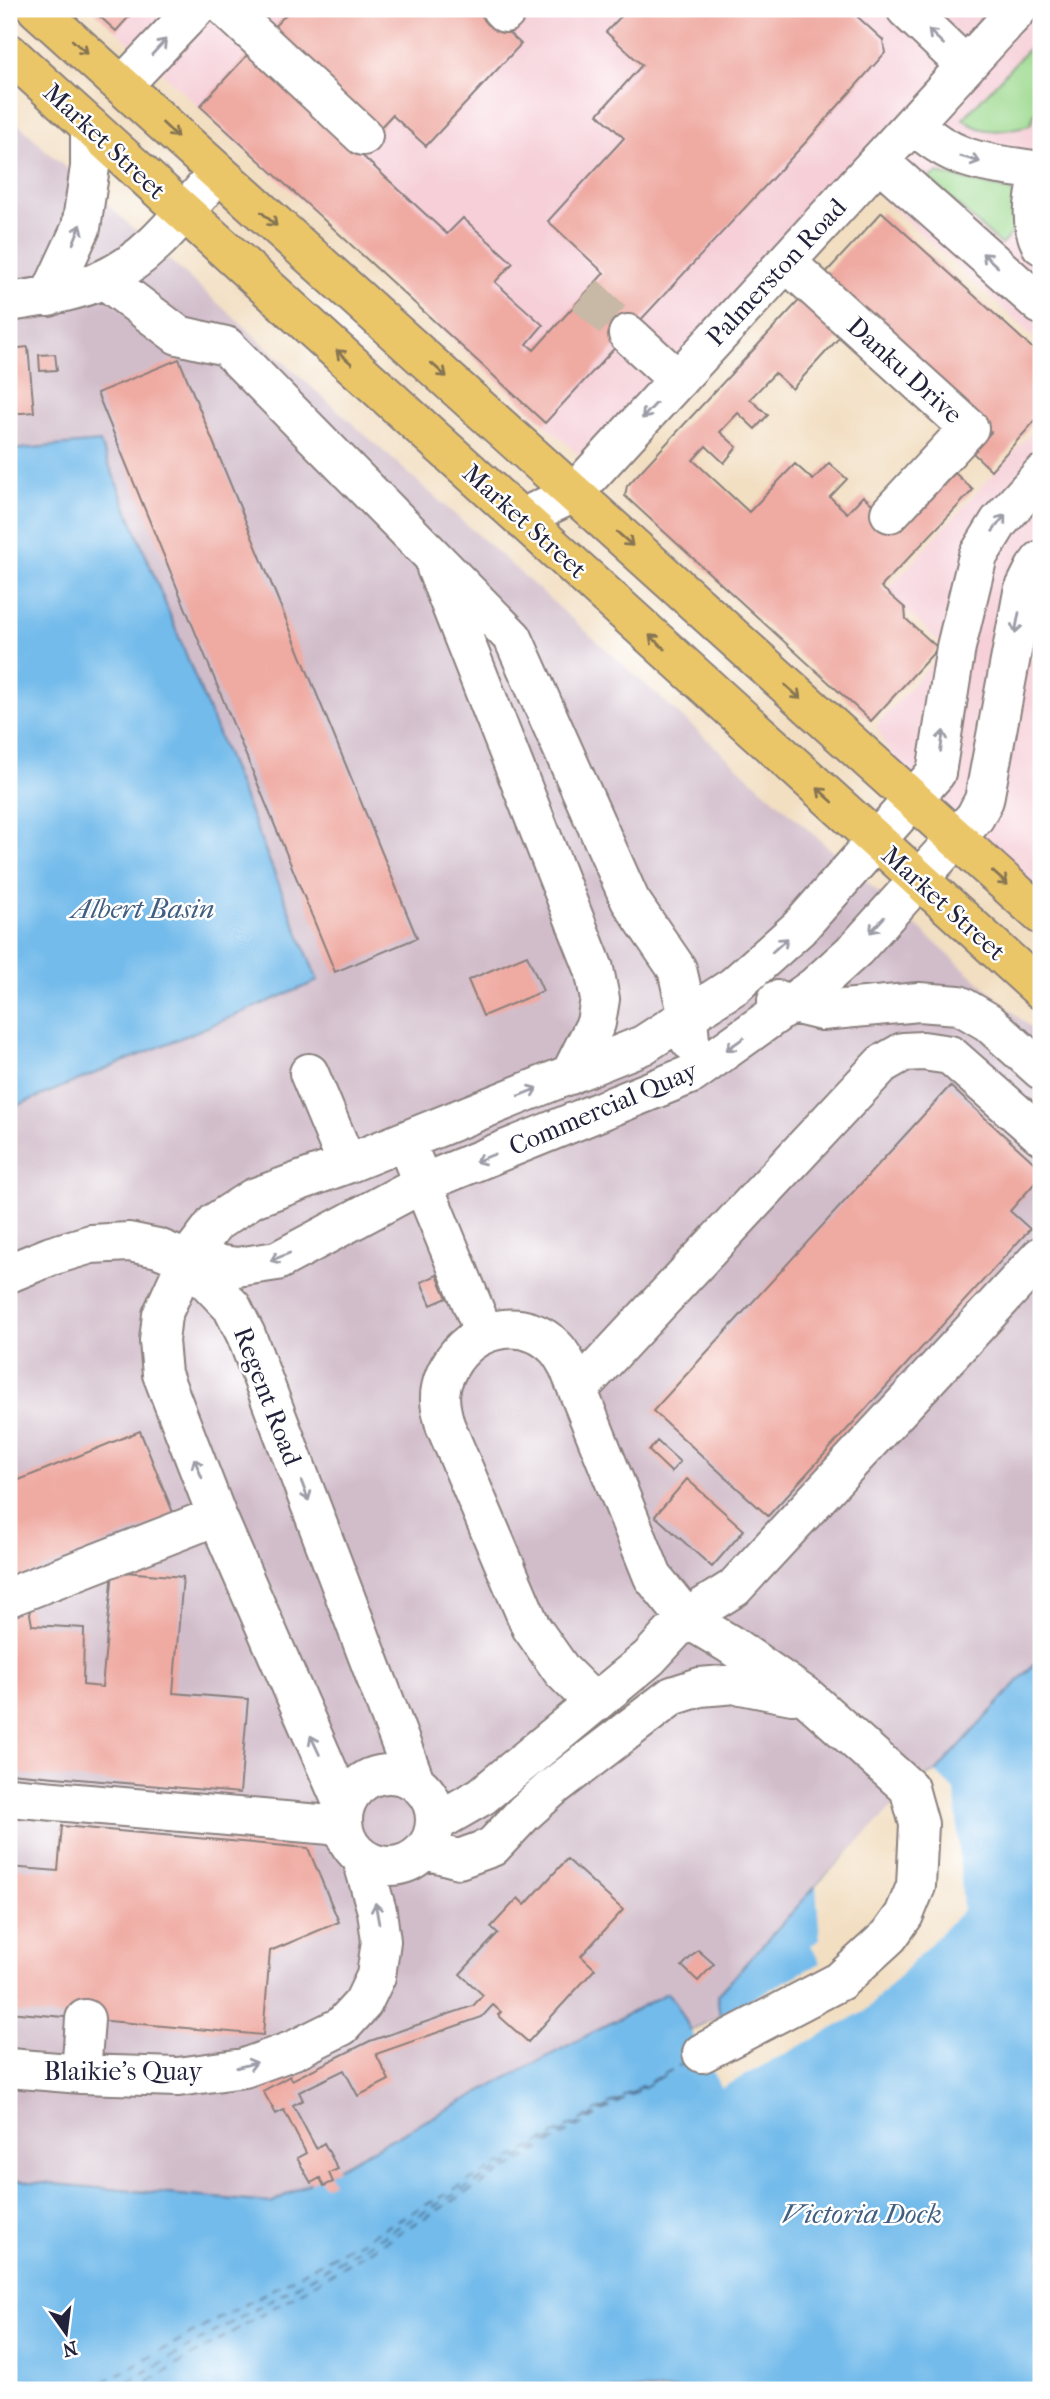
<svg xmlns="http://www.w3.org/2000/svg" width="1050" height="2399" font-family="'IM FELL French Canon',serif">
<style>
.built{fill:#f6cfd8}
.industrial{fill:#d1bdca}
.green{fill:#9cd98e;stroke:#5f7e64;stroke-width:2}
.water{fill:#73bbeb;stroke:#4a6e93;stroke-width:2}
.pier{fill:#f2dec1}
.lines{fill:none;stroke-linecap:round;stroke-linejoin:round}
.ferry{stroke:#425f81;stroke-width:2;stroke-dasharray:9 7;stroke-linecap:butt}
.building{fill:#efaaa2}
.minor-tunnel{stroke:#c8b8a6;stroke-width:38;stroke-dasharray:38 19;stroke-linecap:butt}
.minor-casing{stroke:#8a807e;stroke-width:42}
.major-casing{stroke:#8a807e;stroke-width:42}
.minor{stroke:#fff;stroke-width:38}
.major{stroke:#ebc669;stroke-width:38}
.oneway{stroke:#9c9ca7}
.oneway2{stroke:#867452}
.labels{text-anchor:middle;stroke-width:5;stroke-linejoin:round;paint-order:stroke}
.street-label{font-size:26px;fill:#22223b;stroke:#fff}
.water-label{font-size:28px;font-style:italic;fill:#425f81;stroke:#fff}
</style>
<rect width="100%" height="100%" fill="#fff"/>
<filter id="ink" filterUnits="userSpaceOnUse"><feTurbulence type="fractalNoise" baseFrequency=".0143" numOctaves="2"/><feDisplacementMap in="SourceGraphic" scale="14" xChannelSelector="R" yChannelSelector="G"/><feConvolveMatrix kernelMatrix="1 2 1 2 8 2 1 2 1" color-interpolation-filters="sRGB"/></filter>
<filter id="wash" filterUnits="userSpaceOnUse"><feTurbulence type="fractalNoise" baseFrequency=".00686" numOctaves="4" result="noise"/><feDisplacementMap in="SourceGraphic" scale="28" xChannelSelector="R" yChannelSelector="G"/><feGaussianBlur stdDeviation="1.57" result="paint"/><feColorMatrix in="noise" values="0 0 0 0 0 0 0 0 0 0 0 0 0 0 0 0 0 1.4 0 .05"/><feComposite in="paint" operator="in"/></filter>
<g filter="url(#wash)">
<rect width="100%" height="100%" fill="#f2dec1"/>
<path class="built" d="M92,9H1021L595,470Z
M1024,9H1041V344L864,182Z
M1041,422V915L913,800L876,726L945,648L886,591Z"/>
<path class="industrial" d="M9,115L48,152L1041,1037V2390H9Z"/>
<path class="green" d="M1041,35V99L1030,125C1006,131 983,136 963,119Z
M938,173L1011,191L1015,198L1013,232L1001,245L928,178Z"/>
<path class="water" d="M100,442L318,981L9,1109V450Z
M1041,1656V2390H9V2180L271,2203L667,1993L675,2001L691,2031L720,2016L717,1995L816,1886L926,1776L936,1772Z"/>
<path class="pier" d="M936,1772L955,1791L963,1910L864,2012L721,2088L691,2031L820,1963L811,1945L820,1940L816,1886L924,1774L927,1776Z"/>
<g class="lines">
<path class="ferry" d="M643,2088L671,2071
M89,2390L686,2062
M114,2390L644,2086
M135,2390L638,2091"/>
</g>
<g id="blocks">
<path class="building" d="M99,9H136L116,31L96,13Z
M291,9H483L521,44L426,146L392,115L378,130L271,30Z
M628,9H849L883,40L885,53L806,142L545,423L200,106L250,52L447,234L463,218L513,263L495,282L543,325L527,344L534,350L604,273L548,221L624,138L598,114L642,65L606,32Z
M882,212L1041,356V414L991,470L973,453L991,432L821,278Z
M808,291L848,328L792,389L775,373L750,399L768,415L755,429L738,413L720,432L737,447L724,463L706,446L693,460L749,512L795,464L813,480L829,463L847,479L830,497L847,513L863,496L901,530L955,473L973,490L881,587L905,608L906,619L938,648L871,721L625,496L627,486Z
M28,347L34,412L9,414V349Z
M55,354L57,370L40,371L39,355Z
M179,359L417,938L335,972L97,393Z
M527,955L543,991L483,1016L468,980Z
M950,1086L1041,1169V1176L1010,1211L1030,1229L768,1516L653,1411Z
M437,1275L447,1298L431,1305L421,1282Z
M140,1431L174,1515L9,1582V1484Z
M657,1441L680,1462L671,1472L649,1451Z
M687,1479L744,1530L712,1567L655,1516Z
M113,1571L183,1577L173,1693L248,1699L240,1793L9,1773V1616L29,1608L32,1625L84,1628L83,1685L102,1687Z
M62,1826L308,1848L339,1922L270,1951L263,2035L9,2012V1867L58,1871Z
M567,1859L623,1910L581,1956L595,1969L528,2042L498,2015L501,2012L493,2005L482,2017L376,2054L389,2080L358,2096L344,2070L299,2092L303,2100L293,2105L316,2148L324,2143L338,2169L329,2173L333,2182L324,2186L320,2178L311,2183L297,2158L306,2153L284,2110L276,2114L263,2091L290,2076L292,2080L370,2041L473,2006L483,1995L460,1974L498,1933L491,1927L518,1898L525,1905Z
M698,1950L714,1964L698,1981L682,1966Z"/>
</g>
</g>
<g filter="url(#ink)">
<use href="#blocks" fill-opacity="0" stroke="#8a807e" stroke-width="2"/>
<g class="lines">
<path class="minor-tunnel" d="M585,294L628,334"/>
<defs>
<path id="minor" d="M227,9L363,136
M501,9L505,13
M906,9L966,66
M123,85L195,9
M913,124C955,163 986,163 1041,171
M879,161L1041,305
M1041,169C1035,195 1028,220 1041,245
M786,262L969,428L890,513
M104,279L178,335L226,346L513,638L630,900L677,969L688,1017L690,1041
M49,297L81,228L90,167V127
M9,302C41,297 73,293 104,279C151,258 185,210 218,173
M628,334L678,380
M522,518L574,493L1018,9
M436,568L594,969L600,999L596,1023L570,1075
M777,1000L822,1011L919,1002L959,1005L988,1022L1041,1070
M309,1073L347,1164
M413,1160L484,1333
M187,1260L232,1307L246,1335L415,1781
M9,1273L51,1256L91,1244L129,1242L158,1248L187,1260L237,1267L277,1261L423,1183L692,1074L814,987L856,949L975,817L984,800L1023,592L1035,568L1041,560
M578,1390L882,1064L903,1052L923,1051L950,1055L1041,1135
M9,1597L217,1516
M594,1703L562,1671L531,1627L445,1425C442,1413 438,1401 441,1388C443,1377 448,1368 454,1359C478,1325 526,1317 556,1348C561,1353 565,1361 568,1366L653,1577L686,1618L734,1588L1041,1256
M343 1820a46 46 0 1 1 92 0a46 46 0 1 1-92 0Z
M9,1797L342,1826
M344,1807L217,1516L162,1374L159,1341L162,1315L187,1260L216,1222L253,1198L347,1164L643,1045L734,986L799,928L936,773L956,647L978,556L999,522L1041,475
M435,1823L482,1796L649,1658L686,1618L731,1645L808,1698L909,1788L919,1824L916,1886L904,1915L889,1936L840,1981L702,2053
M425,1850L459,1859L492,1847L524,1813L552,1788L672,1696L700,1687L736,1684L792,1695
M9,2068L81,2074L178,2077L244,2068L294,2050L342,2026L363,2003L376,1976L381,1941L377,1911L362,1859
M81,2074L85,2019"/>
<path id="major" d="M37,9L1041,915
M9,53L1041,990"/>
</defs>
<use href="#minor" class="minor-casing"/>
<use href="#major" class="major-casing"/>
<use href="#minor" class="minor"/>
<use href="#major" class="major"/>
</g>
<defs><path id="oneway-shaft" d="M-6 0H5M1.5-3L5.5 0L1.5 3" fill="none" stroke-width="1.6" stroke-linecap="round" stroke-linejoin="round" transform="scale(1.75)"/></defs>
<g class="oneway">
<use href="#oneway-shaft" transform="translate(936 37) rotate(-136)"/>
<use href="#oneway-shaft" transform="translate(159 47) rotate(-47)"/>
<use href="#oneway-shaft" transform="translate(970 159) rotate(16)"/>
<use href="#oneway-shaft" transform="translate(77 234) rotate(-68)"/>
<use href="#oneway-shaft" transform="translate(990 260) rotate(-138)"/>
<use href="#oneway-shaft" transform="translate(649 411) rotate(133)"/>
<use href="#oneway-shaft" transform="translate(999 523) rotate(-53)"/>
<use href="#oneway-shaft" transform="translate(1017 623) rotate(101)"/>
<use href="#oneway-shaft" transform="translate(942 741) rotate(-82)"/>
<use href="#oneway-shaft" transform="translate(877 925) rotate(132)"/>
<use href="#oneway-shaft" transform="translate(780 945) rotate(-42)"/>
<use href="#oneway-shaft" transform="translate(735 1044) rotate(145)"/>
<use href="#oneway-shaft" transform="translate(528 1092) rotate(-22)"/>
<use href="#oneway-shaft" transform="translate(485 1158) rotate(158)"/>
<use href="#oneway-shaft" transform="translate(280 1257) rotate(158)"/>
<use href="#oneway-shaft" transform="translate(198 1468) rotate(-112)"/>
<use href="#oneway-shaft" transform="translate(305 1491) rotate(69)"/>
<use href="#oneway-shaft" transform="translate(315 1745) rotate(-115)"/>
<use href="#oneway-shaft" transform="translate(377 1913) rotate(-100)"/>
<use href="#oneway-shaft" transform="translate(247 2065) rotate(-15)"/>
</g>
<g class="oneway2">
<use href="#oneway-shaft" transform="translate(80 47) rotate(42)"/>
<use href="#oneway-shaft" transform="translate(170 130) rotate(43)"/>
<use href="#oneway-shaft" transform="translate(269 219) rotate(42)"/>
<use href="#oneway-shaft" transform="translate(344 357) rotate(-138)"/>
<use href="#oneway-shaft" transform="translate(439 370) rotate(42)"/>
<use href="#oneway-shaft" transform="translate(625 539) rotate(42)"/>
<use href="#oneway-shaft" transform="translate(657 642) rotate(-138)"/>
<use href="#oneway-shaft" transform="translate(793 692) rotate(42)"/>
<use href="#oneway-shaft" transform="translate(825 795) rotate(-138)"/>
<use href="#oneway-shaft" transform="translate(1000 878) rotate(42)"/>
</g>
</g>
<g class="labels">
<g class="street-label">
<text transform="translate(105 141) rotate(43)" y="9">Market Street</text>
<text transform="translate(776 272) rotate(-47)" y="9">Palmerston Road</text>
<text transform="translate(905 370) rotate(42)" y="9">Danku Drive</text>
<text transform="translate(525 521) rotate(42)" y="9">Market Street</text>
<text transform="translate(944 903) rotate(42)" y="9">Market Street</text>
<text transform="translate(603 1108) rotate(-23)" y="9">Commercial Quay</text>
<text transform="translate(268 1396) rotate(69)" y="9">Regent Road</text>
<text x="123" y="2080">Blaikie's Quay</text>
</g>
<g class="water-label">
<text x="143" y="918">Albert Basin</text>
<text x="862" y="2223">Victoria Dock</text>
</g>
</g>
<rect width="1050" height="2399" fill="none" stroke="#fff" stroke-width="35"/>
<g transform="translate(66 2333) rotate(166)" stroke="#ffffff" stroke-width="5" paint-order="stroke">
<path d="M0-5L12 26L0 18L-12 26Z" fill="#22223b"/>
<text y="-10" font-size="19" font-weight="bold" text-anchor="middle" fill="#22223b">N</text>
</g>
</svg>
